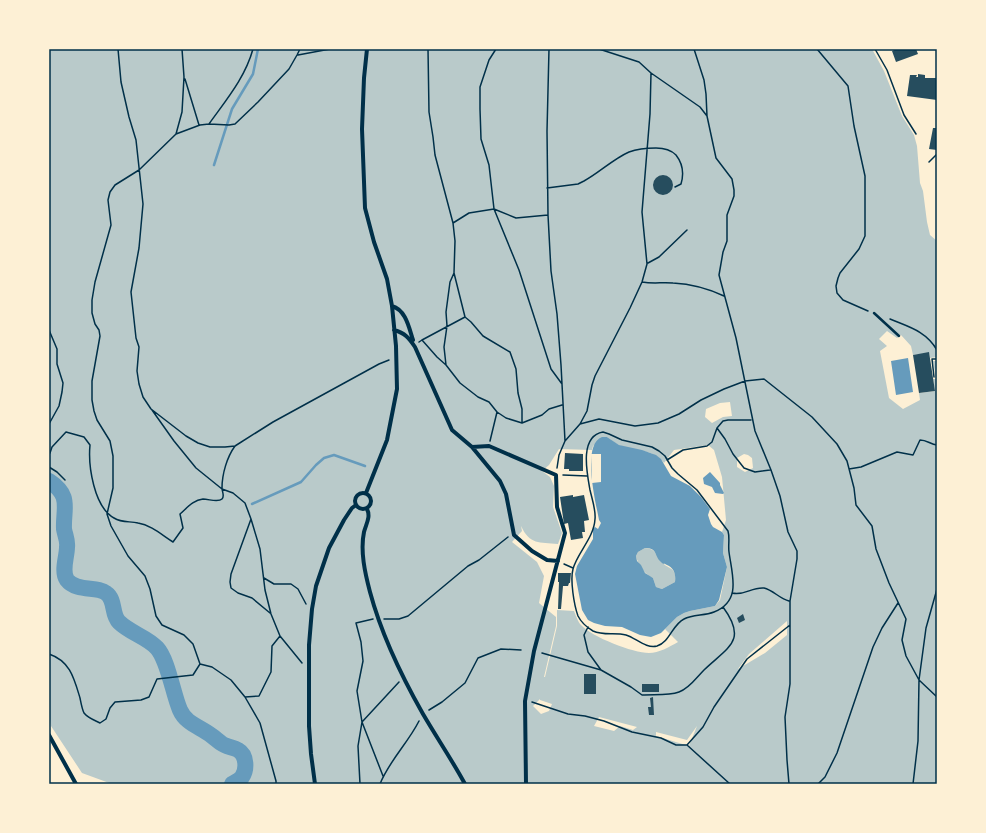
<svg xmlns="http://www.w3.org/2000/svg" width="986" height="833" font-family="Roboto,sans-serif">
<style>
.green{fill:#b9caca;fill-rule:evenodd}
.water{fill:#669bbc;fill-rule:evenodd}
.pier{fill:#fdf0d5}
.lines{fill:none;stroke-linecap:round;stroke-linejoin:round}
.stream{stroke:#669bbc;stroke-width:2.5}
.river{stroke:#669bbc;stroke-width:16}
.building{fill:#264d5e}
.path{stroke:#003049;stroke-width:1.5}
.service{stroke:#003049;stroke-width:2.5}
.minor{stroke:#003049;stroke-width:4}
.neatline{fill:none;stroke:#003049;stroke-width:1.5}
</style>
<rect width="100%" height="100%" fill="#fdf0d5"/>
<path class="green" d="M49,49H872L884,71L902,116L914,135L917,146L920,183L923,191L927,222L930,235L937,241V357L930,358L929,353L913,355L911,346L901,335L897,338L887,331L879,339L887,346L880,351L889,398L903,409L920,400L919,393L935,391L933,379H936L933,361H937V784H112L82,773L51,726L49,712ZM730,402L732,416L723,417L712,423L705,417L706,409L720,403ZM607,437C612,440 616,444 621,446C635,451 654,449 664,463L674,450L708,445L714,450L722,477L726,520L722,532L724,535L723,553L727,567L720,600L715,606L690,611L684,613L677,617L665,629L678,642C669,647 659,653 649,653C633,653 592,637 581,625C578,622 576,616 574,611L557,610V626L545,677H544L556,626V617L539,603L544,576L537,562L512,542L522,531L521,526C530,545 539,542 558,544L562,533L553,507L554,486L550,477L542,471L549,465L559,449L592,450L593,446ZM744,454L748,455L752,458L753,468L745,472L737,467V458ZM787,621V635L765,653L738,669L749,654ZM540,699V700L552,704L549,711L541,714L533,706ZM599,717L637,727L633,730L620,726L614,731L594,726ZM697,726L689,746L656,736V732L687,740Z
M645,548C655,548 656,555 662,562C668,570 677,566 675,582L662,589L656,587L653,578C651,577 648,576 647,574C643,572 636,559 636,556L638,552Z"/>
<path class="water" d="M908,358L913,392L896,395L891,361Z
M602,437H607L619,445L642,450L656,455L661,459L671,476L690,486L701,497L710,509L708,515L711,524L713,527L722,532L724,535L723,553L727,567L719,600L715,606L690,611L684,613L677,617L661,633L651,637L640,635L622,627L605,626L594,623L588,620L582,610L575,574L577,566L593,539V529L595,527L598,529L601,523L599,520C596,503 581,445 602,437ZM645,548C658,548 654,556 661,562C664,565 664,563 667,565C674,568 676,574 675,582L662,589L656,587L653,578L645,573L641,565L637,561L636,556L638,552Z
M710,472L720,483V485L724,493L723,494L715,493L712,487L704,484L703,478Z"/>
<path class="pier" d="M591,454H601V482L592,483Z"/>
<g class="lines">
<path class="stream" d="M214,165L232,109L253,74L258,49
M252,504L301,482L316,465L324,458L334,455L365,466"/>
<path class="river" d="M49,481C72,496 63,508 64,529C65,535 68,541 67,547C67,557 61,571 67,580C76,592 98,586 106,593C116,600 111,614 119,622C130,633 147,637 157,648C168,660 173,694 180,710C186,724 201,727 212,736C215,738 218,741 221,743C226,747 233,747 238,750C247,755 247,770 242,777C240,780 235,782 232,784"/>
</g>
<path class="building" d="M897,49H916L918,54L896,62L892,51Z
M918,74L925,75V78H937V100L907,96L910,75H917L916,77H918Z
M933,128H937V150L929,149Z
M653 185a10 10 0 1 1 20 0a10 10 0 1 1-20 0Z
M929,352L935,391L919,393L913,355Z
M565,453L583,454V471H569V469H564Z
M573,495V497L584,495L589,520L584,521L585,532H582L583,538L571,540L568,523L564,524L560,497Z
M558,573H571L570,583H569L568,586H563L561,609H558L559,582H558Z
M743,614L745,620L739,623L737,618Z
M584,674H596V694H584Z
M642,684H659V692H642Z
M653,697L654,715H649L648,707H651L650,698Z"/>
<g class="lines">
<path class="path" d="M118,49L121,82L129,117L136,140L143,204L139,248L131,292L136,338L139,347L137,371L139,384L143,397L151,409L186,436L198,443L210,447H225L235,446L273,422L379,364L389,360
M428,49L429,112L433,137L435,155L453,223L455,241L454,273L450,282L446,312L447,326L444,347L446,365
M496,49L489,60L480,87V109L481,139L489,165L494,209L519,270L551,369L562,384
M549,49L547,131L548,215L551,271L557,314L561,365L565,441
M599,49L639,62L651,73L700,107L707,116L716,158L732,179L734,190V196L727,215V241L723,252L719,275L736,338L755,431L771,470L780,496L788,532L797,551V559L790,601V684L785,717L787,760L789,784
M694,49L704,80L706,94L707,116
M817,49L848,86L854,126L865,176V236L859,249L840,273L838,278L836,286L837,293L843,300L868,311
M875,49L887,70L904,115L916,134
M298,55L330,49
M185,79L199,125
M209,124C226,100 245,78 253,49
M176,134L182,112L184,77L182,49
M929,162L937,154
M547,188L578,184L584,181C599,173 613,159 629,152C637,149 648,148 656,148C663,148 671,150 676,155C683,164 684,174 681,184L675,187
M453,223L469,213L494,209L516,218L548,215
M648,263L659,257L687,230
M454,273L465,317L471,322L483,336L510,352L516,369L518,393L522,409V423
M642,282C654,284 662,282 673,283C692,284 707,288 724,296
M890,319C909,327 926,331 937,350
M49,330L57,349V364L63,383L62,392L59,406L49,424
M422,340L465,317
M419,342L422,340L437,357L446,365L460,383L478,397L489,402L497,412L506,418L522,423L542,415L549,409L562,405
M934,377L932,359H937
M152,410L174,441L196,468L222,489L233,493L245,503L251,519L260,549L265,590L271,614L280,636L302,663
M580,424L599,419L635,426L658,423L679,414L701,400L724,389L745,381L764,379L812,417L837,444L847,461L854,488L856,505L872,526L876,549L889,583L906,619L902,640L906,656L919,680L937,697
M717,428L725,439L733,454L744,468L755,472L770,470
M603,432L609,434L622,440L652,447L659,451L665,456L672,468L678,474L697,490L728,531C730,538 728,545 729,552C732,575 742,601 714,612C704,616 693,614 684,619C672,625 670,642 657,646C646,649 636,638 626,635C615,632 604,636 593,631C588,628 581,622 578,616C574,605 570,580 573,569C577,553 594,538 595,519C596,510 592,499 590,490C587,473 579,436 603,432Z
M490,441L497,412
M49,452L50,453L52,447L66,432L84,437L90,445C88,466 94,507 114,518C122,523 130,521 138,523C151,525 162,535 173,542L183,528L180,514C187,508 193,500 203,499C209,499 218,503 222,499C225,496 222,492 222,488C222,474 227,457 235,446
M667,460L683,450L707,446L712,442L717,428L723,421L728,420H751
M49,467L57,472L65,480
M557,468L559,455L565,441L580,424L587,411L592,385L595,376L630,308L642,282L647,264L642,212L650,114L651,73
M849,469L861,467L897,452L913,455L920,440C927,440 930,444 937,445
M563,475L587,476
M251,519L231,574L230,582L231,588L238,593L252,598L270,613
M564,564L573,568
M264,578L274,584H291L298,589L306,604
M732,593C745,596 751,587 764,588C773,590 780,599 789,601
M384,619H399L408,616L468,566L479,560L508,537
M588,627L584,635L588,652L601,670L631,687L642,695C653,694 668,696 679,692C689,689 697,677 704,670C728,647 748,641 723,607
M542,653L601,670
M49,654C70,661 74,678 80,698C81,703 82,709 84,713C88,718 94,720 100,723L106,719L110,708L115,702L141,700L149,697L157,679L193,675L200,664L193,644L184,635L162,625L156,616L150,589L145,576L128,556L111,526L107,514L113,488V456L110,441L97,420L94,411L92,400V381L100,336L99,330L95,324L92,313V300L95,282L111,225L108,200L110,192L115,185L139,170L176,134L200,125L209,124L229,125L235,124L258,102L289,69L297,55L300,49
M200,664L212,667L231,680L245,697L260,723L276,781V784
M245,697L259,696L271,672L272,646L280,636
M532,702L568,714L585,716L604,721L632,732L661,738L676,745H687L703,727L714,707L747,659L790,625
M429,710L442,702L465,683L478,658L501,649L521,650
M687,745L730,784
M383,776L362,722L399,682
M360,784L358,746L362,722L357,691L363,661L361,642L356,623L373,619
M380,784C389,761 408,743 419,721
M818,784L825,777L837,753L873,647L882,628L898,603
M913,784L918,741L919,680L926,628L937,589"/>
<path class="service" d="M874,313L899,336"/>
<path class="minor" d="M392,306C406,310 409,328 413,340
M394,330C405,333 409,338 415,347L452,430L472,447L500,481L506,494L514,535L532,551L547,560L558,561
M472,447L489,446L556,475L557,507L565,533L534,651L525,701L526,784
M355 501a8 8 0 1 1 16 0a8 8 0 1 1-16 0Z
M366,493L387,440L397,389L396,346L392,306L387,279L374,242L365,208L362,129L364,78L367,49
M367,509C371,517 366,524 364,532C360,551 365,573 370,592C381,633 402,677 423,714C437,738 452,760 465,784
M49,735L76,784
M315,784L311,754L309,726V645L312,609L316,586L329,548L344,520L352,508L356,505"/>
</g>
<rect width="986" height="833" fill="none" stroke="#fdf0d5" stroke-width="100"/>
<rect x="50" y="50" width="886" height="733" class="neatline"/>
</svg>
